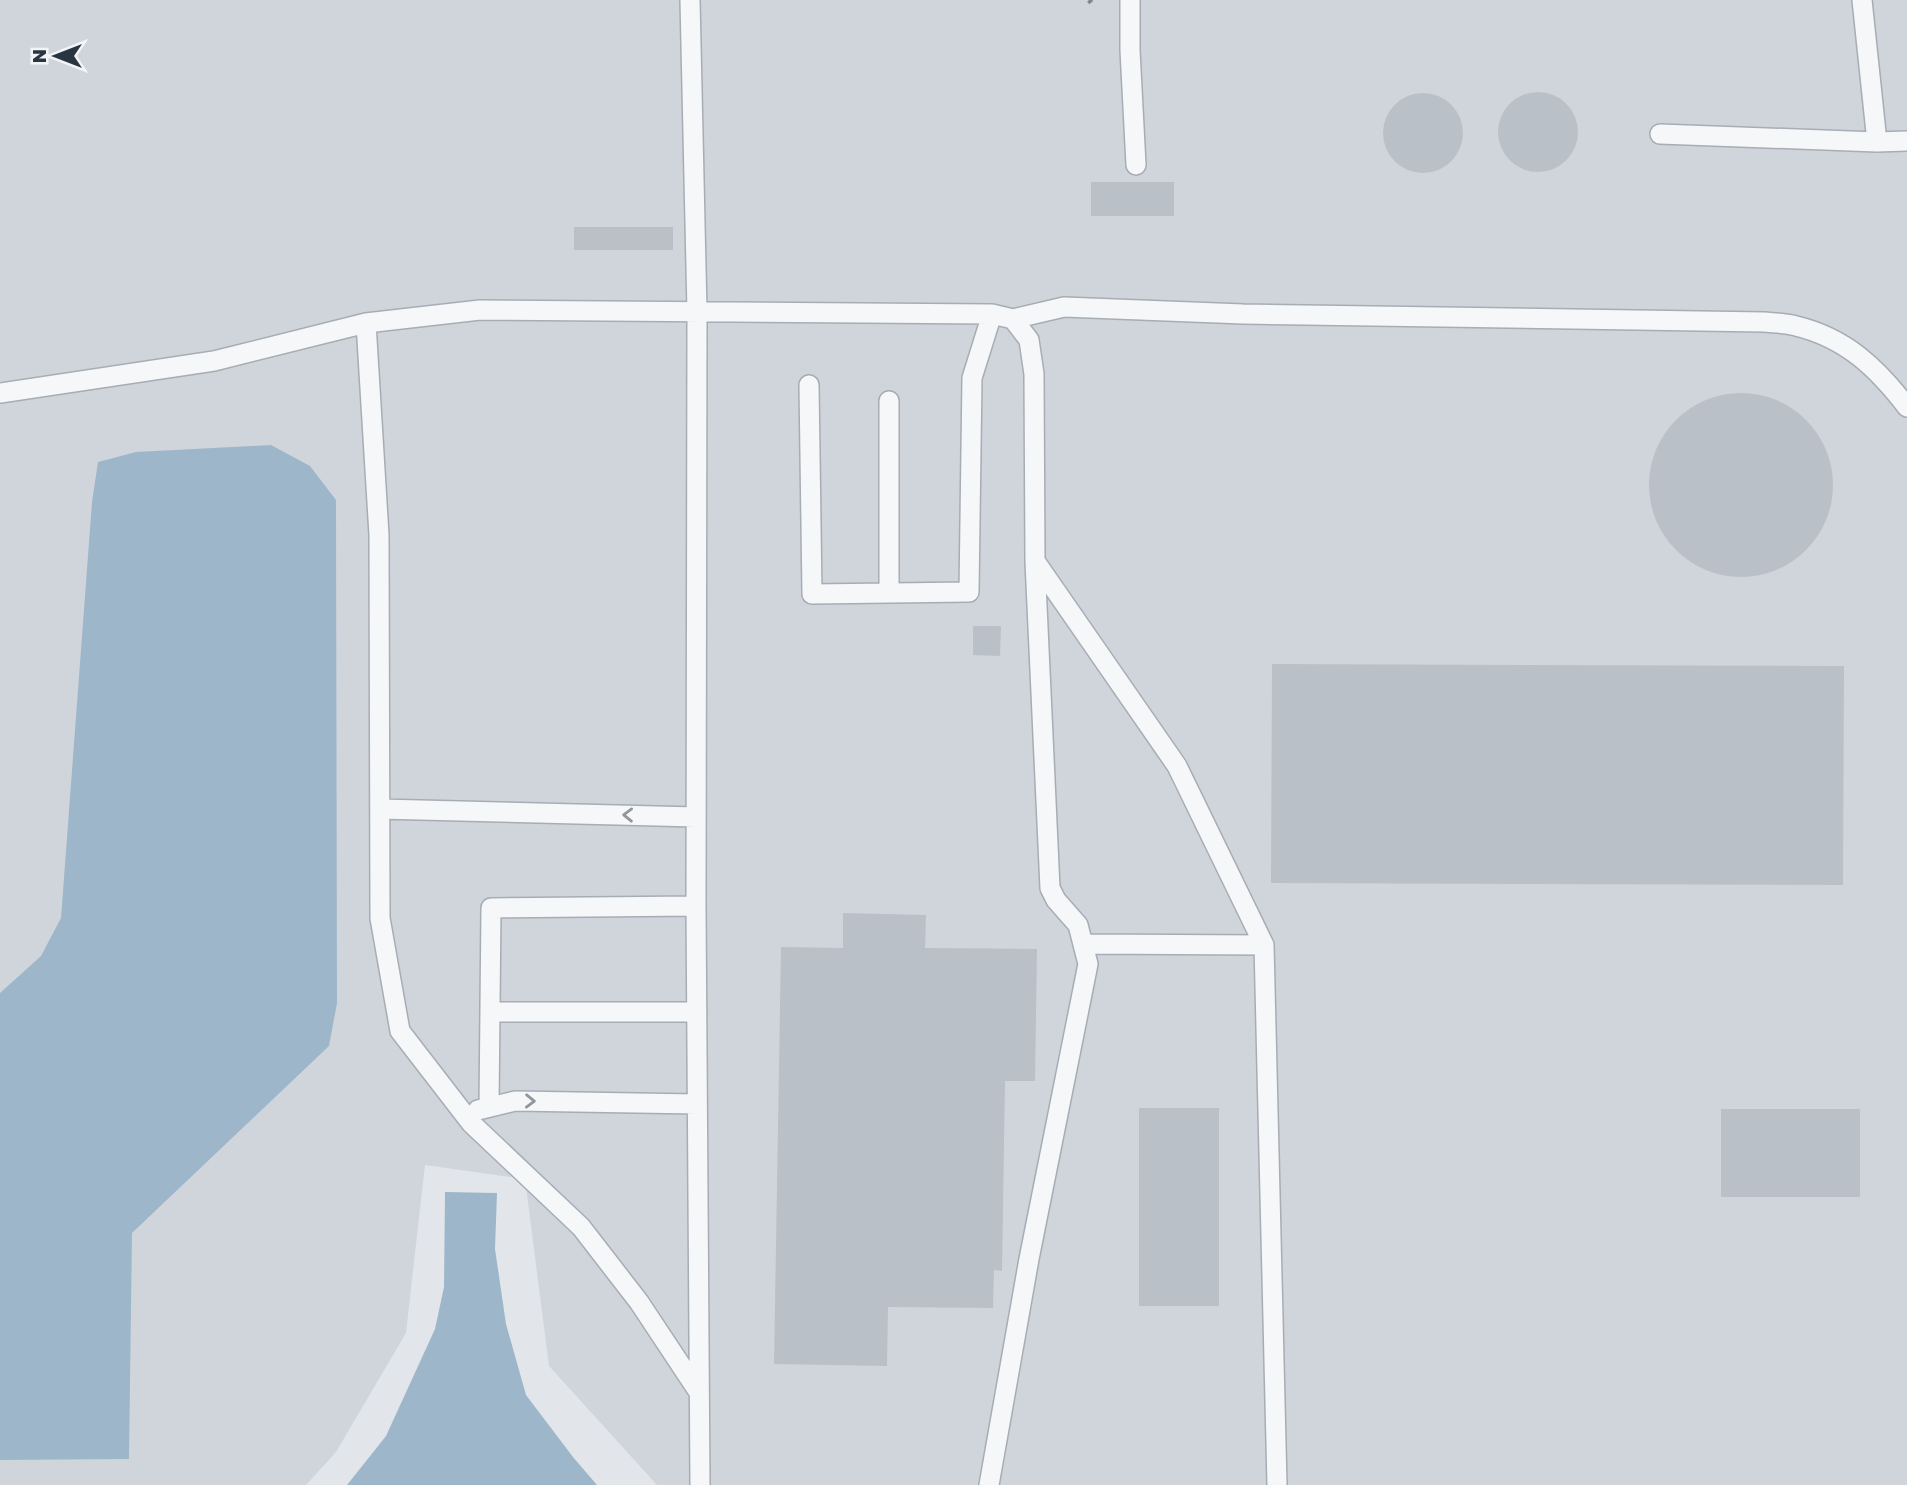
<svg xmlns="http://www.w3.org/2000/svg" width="1907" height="1485" font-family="'Golos Text',sans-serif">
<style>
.built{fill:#d0d5dc}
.water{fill:#9eb6ca}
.building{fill:#b9c0c7}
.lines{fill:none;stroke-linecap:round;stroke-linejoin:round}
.service-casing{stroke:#a7adb4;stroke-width:22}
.service{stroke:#f5f7f9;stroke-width:19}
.rail{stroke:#7c8794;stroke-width:5;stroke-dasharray:3.5 7;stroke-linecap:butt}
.oneway{stroke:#90969e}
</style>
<rect width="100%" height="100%" fill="#e2e6ea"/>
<path class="built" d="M0,0H1907V1485H657L549,1366L525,1179L425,1165L406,1333L336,1452L306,1485H0Z"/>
<path class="water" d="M271,445L310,466L336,500L337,1003L329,1046L132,1233L129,1459L0,1460V993L41,956L61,918L92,502L98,462L136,452Z
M445,1192L497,1193L495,1249L506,1324L526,1395L573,1457L597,1485H347L386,1436L435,1329L444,1287Z"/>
<path class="building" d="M1498 132a40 40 0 1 1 80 0a40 40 0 1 1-80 0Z
M1383 133a40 40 0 1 1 80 0a40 40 0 1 1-80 0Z
M1091,182H1174V216H1091Z
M574,227H673V250H574Z
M1649 485a92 92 0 1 1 184 0a92 92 0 1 1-184 0Z
M973,626H1001L1000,656L973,655Z
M1272,664L1844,666L1843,885L1271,883Z
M843,913L926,915L925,948L1037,949L1035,1081H1005L1002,1271L994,1270L993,1308L888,1307L887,1366L774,1364L781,947L843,948Z
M1139,1108H1219V1306H1139Z
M1721,1109H1860V1197H1721Z"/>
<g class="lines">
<defs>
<path id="service" d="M690,0L697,312L696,906L700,1485
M1130,0V50L1136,165
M1862,0L1877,142L1907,141
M1660,134L1877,142
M1013,319L1064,307L1243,314L1764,322C1774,323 1786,323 1796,326C1846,338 1877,368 1907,407
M366,323L379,535L380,918L400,1031L471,1123L581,1227L639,1302L698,1391
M809,385L812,594L969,592L972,378L992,314
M0,393L214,361L366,323L480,310L992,314L1013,319L1029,340L1034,374L1035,561L1177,766L1264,945
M889,401V593
M380,809L696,817
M1084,944L1264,945L1277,1485
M490,1012H697
M489,1107L491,908L696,906
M478,1110L515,1101L697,1104
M989,1485L1029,1259L1088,964L1078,925L1056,900L1050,888L1035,562"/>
</defs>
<use href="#service" class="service-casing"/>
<use href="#service" class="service"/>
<path class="rail" d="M1089,0L1095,7"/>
</g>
<defs><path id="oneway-chevron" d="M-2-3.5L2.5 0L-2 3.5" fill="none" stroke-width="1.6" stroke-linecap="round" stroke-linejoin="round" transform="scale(1.75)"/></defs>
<g class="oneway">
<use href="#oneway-chevron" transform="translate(628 815) rotate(-179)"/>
<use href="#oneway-chevron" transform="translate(530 1101) rotate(1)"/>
</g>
<g transform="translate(56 56) rotate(270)" stroke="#f2f5f8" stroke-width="5" paint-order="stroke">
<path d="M0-5L12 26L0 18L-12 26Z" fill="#2a3542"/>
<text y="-10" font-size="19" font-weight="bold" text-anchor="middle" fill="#2a3542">N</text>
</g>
</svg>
